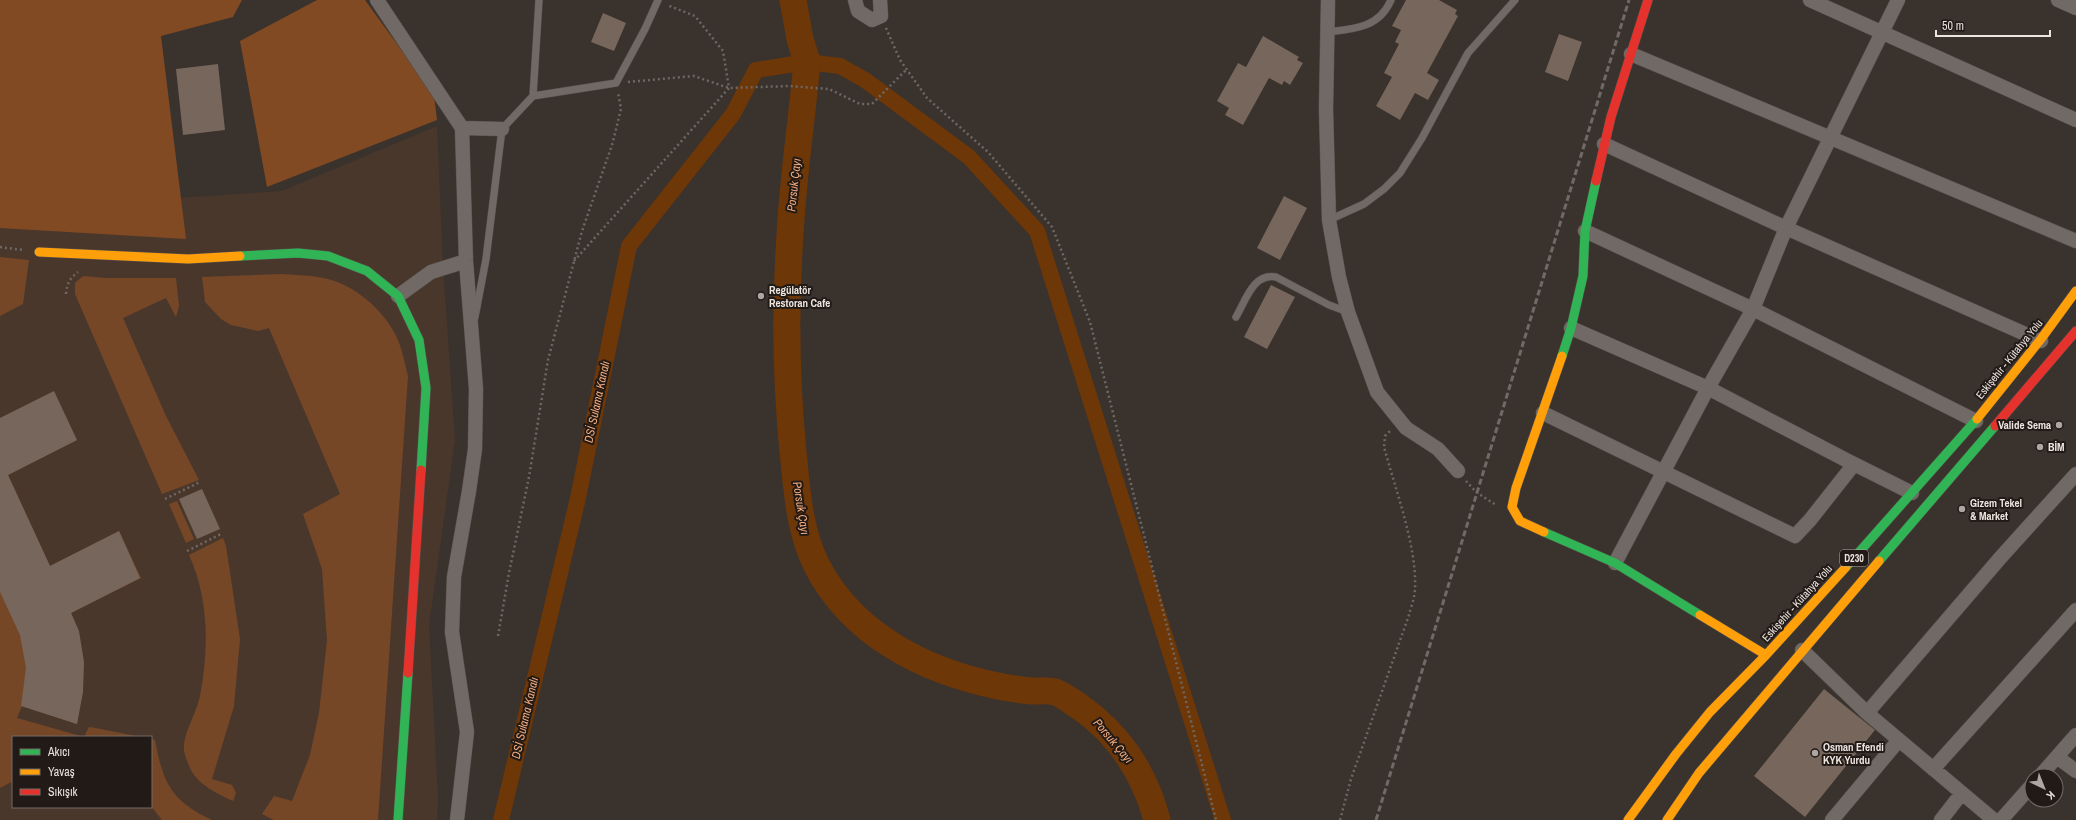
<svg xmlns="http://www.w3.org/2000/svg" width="2076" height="820" font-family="'Archivo Narrow',sans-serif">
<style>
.built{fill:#4a372c;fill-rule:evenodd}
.green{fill:#764727}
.forest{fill:#814a23}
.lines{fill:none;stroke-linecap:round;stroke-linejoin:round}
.canal{stroke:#6d3708;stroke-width:16}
.river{stroke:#6d3708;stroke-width:27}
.building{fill:#76665c}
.lane-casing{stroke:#564f4b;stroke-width:8}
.street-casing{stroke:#564f4b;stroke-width:15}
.fast-casing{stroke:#564f4b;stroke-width:10}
.slow-casing{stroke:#564f4b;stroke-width:10}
.jam-casing{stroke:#564f4b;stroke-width:10}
.path{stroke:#6e6864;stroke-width:2.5;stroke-dasharray:2 3;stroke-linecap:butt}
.lane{stroke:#706965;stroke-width:7}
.street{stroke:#706965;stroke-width:14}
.fast{stroke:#30b455;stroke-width:9}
.slow{stroke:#ff9f0a;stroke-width:9}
.jam{stroke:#e5322d;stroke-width:9}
.rail{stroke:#706965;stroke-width:3;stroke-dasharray:6 3;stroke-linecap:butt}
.poi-dot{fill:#aea6a0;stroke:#211a16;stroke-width:1.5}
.labels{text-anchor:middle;stroke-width:4;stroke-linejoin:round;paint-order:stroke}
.shield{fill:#211a16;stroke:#b0a7a2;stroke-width:1}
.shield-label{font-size:10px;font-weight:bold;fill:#ede4de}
.poi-label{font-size:11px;font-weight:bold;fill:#ede4de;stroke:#211a16;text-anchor:start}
.street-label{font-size:11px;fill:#ede4de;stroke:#211a16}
.water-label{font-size:12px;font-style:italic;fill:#f5ac7f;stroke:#211a16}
</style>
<rect width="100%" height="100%" fill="#3a322d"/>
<path class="built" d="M437,126L443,267L455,440L429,625L438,798L437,820H0V210L282,191ZM13,737H151V807H13Z"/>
<path class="green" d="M0,257L29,260L23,304L0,316Z
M281,274C293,275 306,275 318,277C349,281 379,305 394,332C402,346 404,361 408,376L378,820H274L262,814L274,796L292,801L310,755L319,713L327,640L322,569L303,514L340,494L269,328L258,331L231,325L221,319L205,302L202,277Z
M83,276L106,278H176L179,306L176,317L166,298L123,318L166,416L199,480L162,494L75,294V283Z
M0,418L77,440L8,475L50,566L119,531L141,578L71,613C88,652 84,684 77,724L22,706L17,718L84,737H13V781L0,788Z
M177,501L194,539L186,543L169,504Z
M223,538L226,546L240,639L234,706L212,779L232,785L236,793L233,801C216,793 194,783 188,763C186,759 183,750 184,745C185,731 197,711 200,696C209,650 209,598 189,555Z
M89,727H90L141,737H84Z
M151,739L155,740C163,783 171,801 212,820H162L151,806Z"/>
<path class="forest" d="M0,0H242L233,17L161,36L186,239L0,228Z
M317,0H365L434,95L437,120L267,187L240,41Z"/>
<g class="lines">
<path class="canal" d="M501,820L578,498L629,246L733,114L756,70L807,62L840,66L865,80L969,157L1037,231L1223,820"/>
<path class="river" d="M793,0L800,39L807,62C802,119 793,177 790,235C785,307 786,380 793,452C797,490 799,529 816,564C851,634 924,671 998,686C1008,688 1020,690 1031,691C1038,691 1048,690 1055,692C1064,695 1072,702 1080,707C1119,734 1145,774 1157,820"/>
</g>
<path class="building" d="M1406,0H1439L1457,10L1455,14L1458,16L1427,73L1439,80L1428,100L1415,93L1400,120L1376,106L1392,77L1384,73L1399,44L1395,42L1401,30L1392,26Z
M603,13L626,23L614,51L591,42Z
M1559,34L1582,42L1568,81L1545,72Z
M1263,36L1299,57L1297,60L1303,63L1290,85L1284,81L1282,85L1269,78L1243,125L1225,115L1229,108L1217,101L1238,63L1246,67Z
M218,64L225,130L183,135L176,69Z
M1284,196L1307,208L1280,260L1257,248Z
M1271,285L1295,297L1267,349L1244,337Z
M54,391L77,440L8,475L50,566L119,531L140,578L71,613L79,631L84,662L83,692L77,724L21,706L26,668L20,635L0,592V418Z
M202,489L220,529L197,539L179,499Z
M1824,689L1875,730L1805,817L1754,776Z"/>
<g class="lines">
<defs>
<path id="lane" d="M539,0L533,96L616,83L645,29L658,0
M1327,32C1354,29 1379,28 1391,0
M1329,220L1364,204L1384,189L1400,173L1422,138L1468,53L1515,0
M475,317L486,259L502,129L533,96
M1236,317C1246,300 1253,273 1276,277L1329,305L1348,312"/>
<path id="street" d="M377,0L462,128L466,261L476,389L475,449L469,491L454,577L452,632L467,732L457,820
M855,0L858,11L872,20L881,16L880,0
M1328,0L1326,109L1329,220L1339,277L1348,312L1377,392L1406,428L1438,449L1458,471
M1810,0L2076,120
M2058,0L2076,8
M1631,54L2076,241
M462,128L502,129
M1604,144L1786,228L2041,341
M1585,231L1753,309L1976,421
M398,296L431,272L466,261
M1543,413L1795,536L1810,520L1851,468L1848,461L1708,388L1571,328
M1848,461L1912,493
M1615,563L1708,388L1753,309L1786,228L1898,0
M1802,650L1867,713L1994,820
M1867,713L2001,557L2076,474
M2057,757L2076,771
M1933,769L2076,610
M2040,776L2076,735
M1832,820L1899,740
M1941,820L1962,793
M2001,820L2032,785"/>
<path id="fast" d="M240,256L298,253L328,256L367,271L398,296L419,340L426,388L421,470
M1562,356L1571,328L1583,276L1585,231L1596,181
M1544,532L1615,563L1700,615
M1879,561L1995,426
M1846,567L1977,419
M398,820L408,673"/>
<path id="slow" d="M39,252L188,259L240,256
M1977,419L2041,339L2076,291
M1544,532L1520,521L1512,507L1516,488L1562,356
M1700,615L1766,655
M1628,820L1676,754L1710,712L1766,655L1846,567
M1667,820L1699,773L1879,561"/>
<path id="jam" d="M1596,181L1611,117L1648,0
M1995,426L2076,331
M408,673L421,470"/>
</defs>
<use href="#lane" class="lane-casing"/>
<use href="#street" class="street-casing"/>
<use href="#fast" class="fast-casing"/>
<use href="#slow" class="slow-casing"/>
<use href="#jam" class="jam-casing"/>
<path class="path" d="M886,28L900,60L927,98L988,152L1052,227L1090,322L1216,820
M628,82L694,76L729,88L789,86L829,89L860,104H872L907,69
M0,247L23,250
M574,261L729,88L723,51L695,16L667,5
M66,294C67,283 70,278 78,272
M1466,481L1476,492L1496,505
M165,499L200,482
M187,551L221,534
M498,636L509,573L529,477L548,360L582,231L612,145L621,109L618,92
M1340,820L1351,779L1409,615C1411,607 1415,597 1415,588C1417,547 1395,488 1384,447L1385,436L1390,431"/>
<use href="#lane" class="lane"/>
<use href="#street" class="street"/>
<use href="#fast" class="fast"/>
<use href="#slow" class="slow"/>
<use href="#jam" class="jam"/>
<path class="rail" d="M1376,820L1629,0"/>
</g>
<g class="poi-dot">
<circle cx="761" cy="296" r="4"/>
<circle cx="2059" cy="425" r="4"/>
<circle cx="2040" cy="447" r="4"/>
<circle cx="1962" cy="509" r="4"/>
<circle cx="1815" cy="753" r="4"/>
</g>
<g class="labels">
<rect class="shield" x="1840" y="550" width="28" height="16" rx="3"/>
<g class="shield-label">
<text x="1854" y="562">D230</text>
</g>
<g class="poi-label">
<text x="769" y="294">Regülatör<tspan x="769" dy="13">Restoran Cafe</tspan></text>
<text x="2051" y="429" text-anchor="end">Valide Sema</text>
<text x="2048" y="451">BİM</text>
<text x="1970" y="507">Gizem Tekel<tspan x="1970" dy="13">&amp; Market</tspan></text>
<text x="1823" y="751">Osman Efendi<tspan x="1823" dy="13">KYK Yurdu</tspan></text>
</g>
<g class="street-label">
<text transform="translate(2009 359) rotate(-51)" y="4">Eskişehir - Kütahya Yolu</text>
<text transform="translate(1797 603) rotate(-48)" y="4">Eskişehir - Kütahya Yolu</text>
</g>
<g class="water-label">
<text transform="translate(794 185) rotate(-84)" y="4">Porsuk Çayı</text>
<text transform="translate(597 402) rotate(-78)" y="4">DSİ Sulama Kanalı</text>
<text transform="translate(801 508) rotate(81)" y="4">Porsuk Çayı</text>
<text transform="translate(525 718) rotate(-77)" y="4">DSİ Sulama Kanalı</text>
<text transform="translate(1113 741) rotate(50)" y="4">Porsuk Çayı</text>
</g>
</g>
<rect x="12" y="736" width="140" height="72" fill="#211a16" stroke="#736b66"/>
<rect x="20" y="749" width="20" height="6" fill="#30b455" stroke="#736b66"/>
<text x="48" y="756" font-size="12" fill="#ede4de">Akıcı</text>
<rect x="20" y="769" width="20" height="6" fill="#ff9f0a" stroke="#736b66"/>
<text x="48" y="776" font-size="12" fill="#ede4de">Yavaş</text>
<rect x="20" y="789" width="20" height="6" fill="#e5322d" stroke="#736b66"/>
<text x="48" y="796" font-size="12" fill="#ede4de">Sıkışık</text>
<g transform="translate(2044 788) rotate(137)"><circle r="19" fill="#211a16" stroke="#736b66"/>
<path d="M0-3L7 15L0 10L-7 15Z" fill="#aea6a0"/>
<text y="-6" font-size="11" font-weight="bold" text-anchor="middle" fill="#ede4de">K</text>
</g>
<path d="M1936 30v6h114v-6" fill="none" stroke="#ede4de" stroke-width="2"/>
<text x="1942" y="30" font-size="12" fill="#ede4de" stroke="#211a16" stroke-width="3" paint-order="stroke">50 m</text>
</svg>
